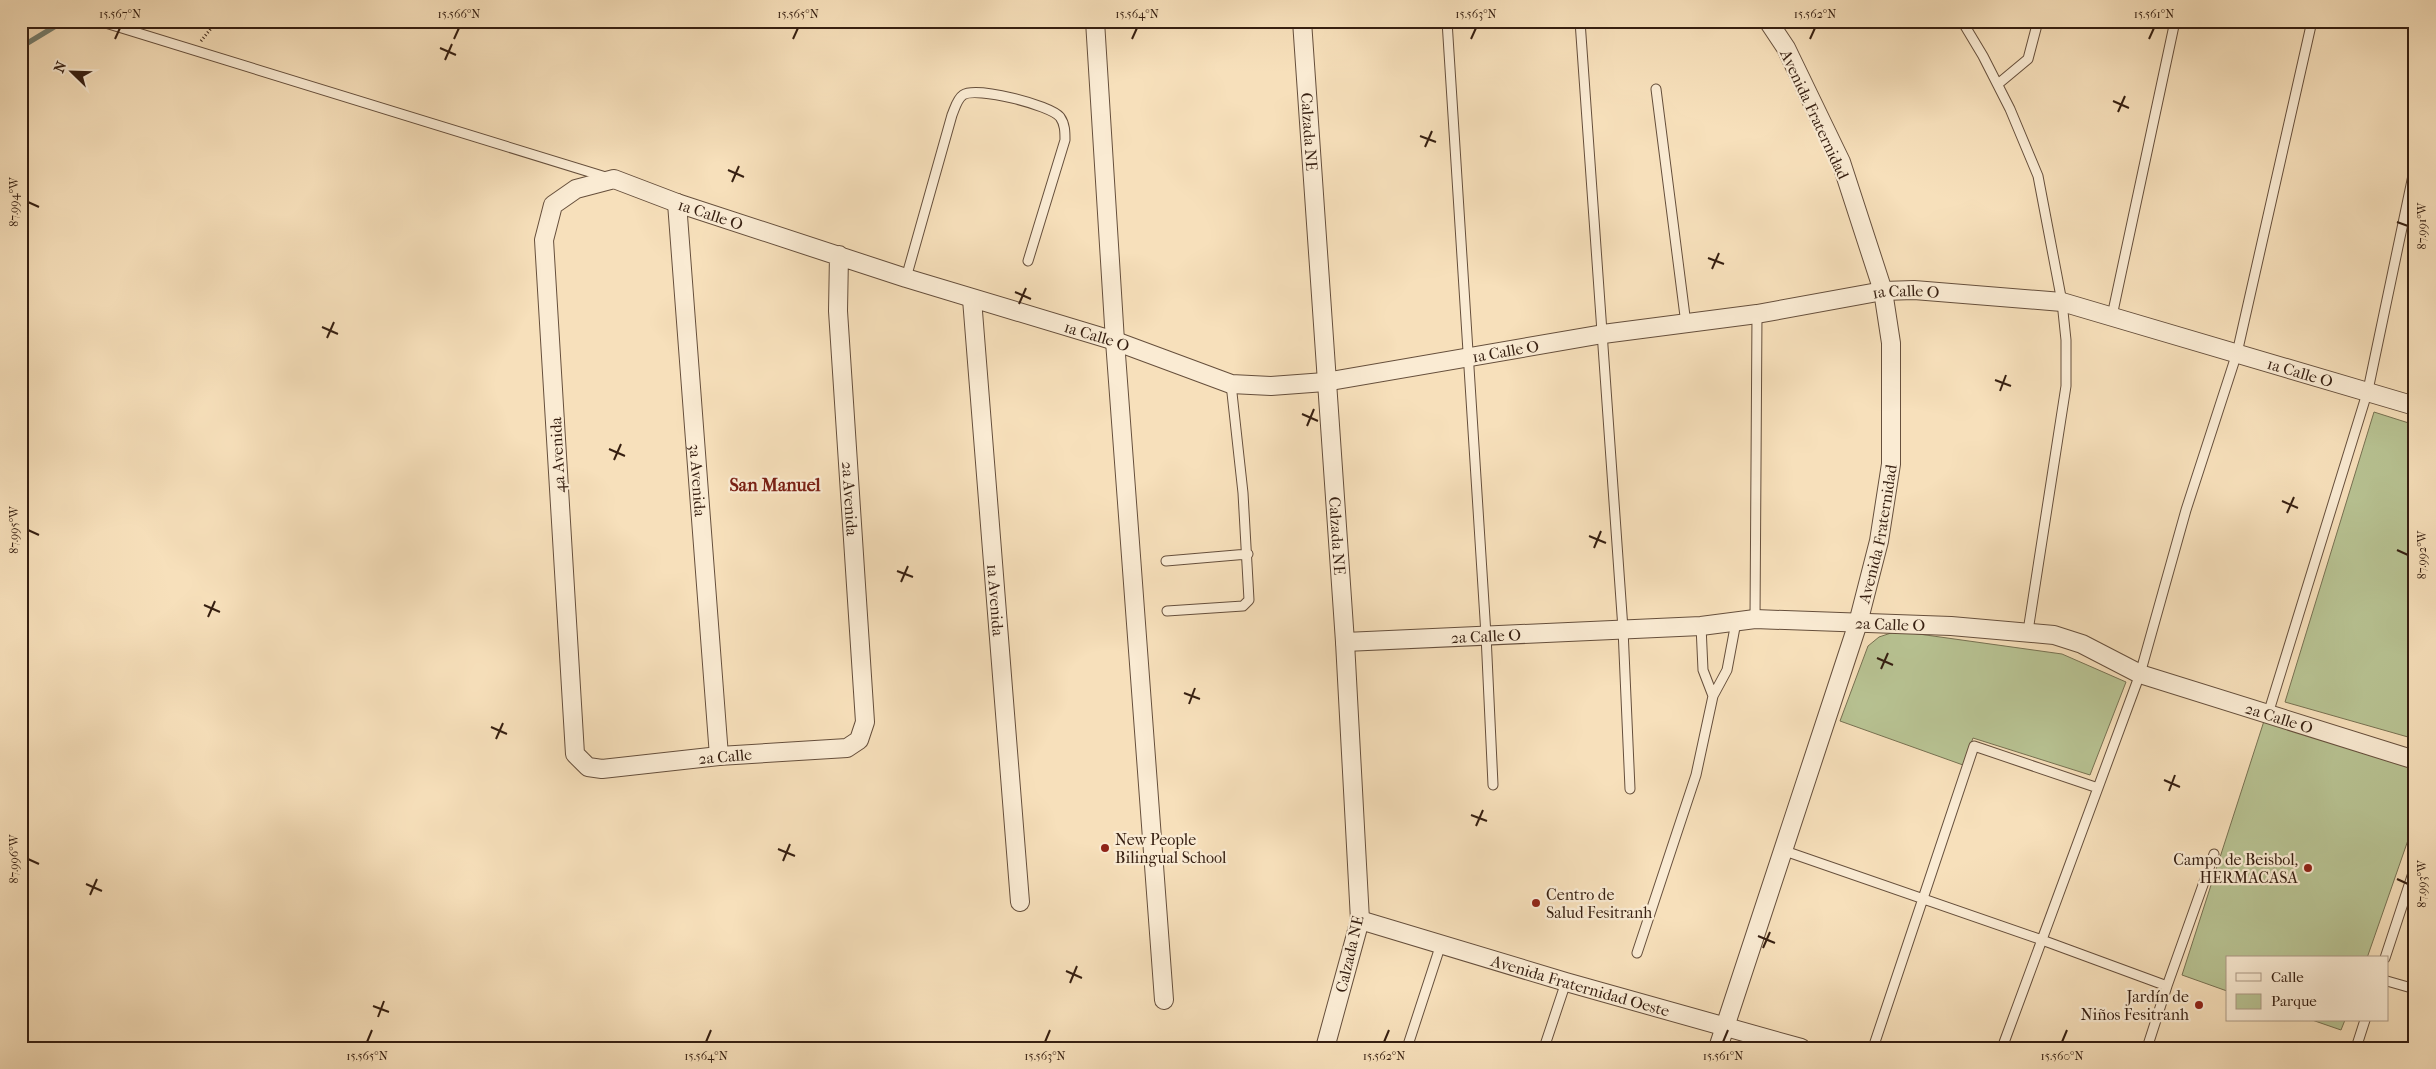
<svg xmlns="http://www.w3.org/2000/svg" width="2436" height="1069" font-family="'IM FELL French Canon',serif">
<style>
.green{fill:#b8c393;stroke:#777152}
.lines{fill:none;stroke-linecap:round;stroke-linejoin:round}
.stream{stroke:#747e6f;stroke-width:5.5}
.service-casing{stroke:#664f3c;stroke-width:11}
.minor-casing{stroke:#664f3c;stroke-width:20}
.path{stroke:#361f11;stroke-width:3;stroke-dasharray:1 2.5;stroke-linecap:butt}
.service{stroke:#faebd3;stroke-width:9}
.minor{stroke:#faebd3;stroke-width:18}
.ticks{fill:none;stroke:#361f11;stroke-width:2}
.poi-dot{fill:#8f2418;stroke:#faebd3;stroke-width:2}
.labels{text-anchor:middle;stroke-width:4.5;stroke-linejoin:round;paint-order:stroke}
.street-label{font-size:16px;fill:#361f11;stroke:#faebd3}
.poi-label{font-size:16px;fill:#361f11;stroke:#faebd3;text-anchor:start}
.neighbourhood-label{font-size:18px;font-weight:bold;fill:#7a1f14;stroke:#faebd3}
.neatline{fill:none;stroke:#361f11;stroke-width:2}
.ticks-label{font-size:12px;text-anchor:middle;fill:#361f11}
</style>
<rect width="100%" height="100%" fill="#f7e0bb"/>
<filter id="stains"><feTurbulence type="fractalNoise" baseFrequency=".004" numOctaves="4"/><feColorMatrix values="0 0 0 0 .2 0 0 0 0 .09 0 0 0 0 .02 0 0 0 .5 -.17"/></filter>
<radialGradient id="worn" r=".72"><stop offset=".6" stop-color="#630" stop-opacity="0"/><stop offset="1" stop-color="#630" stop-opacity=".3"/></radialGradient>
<path class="green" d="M2374,412L2415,425V739L2285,702Z
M1897,631L2062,654L2126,682L2090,775L1973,738L1963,765L1840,721L1868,646L1879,637Z
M2264,721L2415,769V820L2367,958H2227V991L2182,975Z
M2312,1020H2345L2341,1030Z"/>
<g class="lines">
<path class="stream" d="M21,47L59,24"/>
<defs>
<path id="service" d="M99,21L609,178
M1447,21L1486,635L1493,785
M1580,21L1623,629L1630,789
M1962,21L1983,56L2010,109L2038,176L2062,302L2066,340V386L2028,631
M1998,84L2028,59L2038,21
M1656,89L1686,324
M906,278L952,115C955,108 957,99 963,95C976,86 1050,105 1060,117C1065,124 1065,132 1065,140L1028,261
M2112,316L2175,21
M1166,561L1248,554
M1167,611L1243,606L1249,600L1243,493L1231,384
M1755,619L1757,314
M1701,626L1703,670L1713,696
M2268,714L2368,390L2415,166
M1782,850L2042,940L2167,986L2147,1048
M1637,953L1696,775L1713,696L1727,670L1736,622
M2385,958L2415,867
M2387,981L2415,989
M2167,986L2214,854
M1407,1048L1441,944
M1544,1048L1566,982
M1873,1048L1974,746L2098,788
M2002,1048L2140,674L2186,510L2237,353L2312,21
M2356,1048L2365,1020"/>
<g id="minor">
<path d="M1095,21L1115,341L1164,1000"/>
<path id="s1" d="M1302,21L1345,642L1360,920L1325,1048"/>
<path id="s2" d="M677,203L719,756"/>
<path id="s3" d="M839,255L838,311L865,722L859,740L847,748L719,756L602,769L588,767L575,754L544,240L553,205L576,189L614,179L677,203L906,278L1115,341L1231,384L1271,386L1325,382L1603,334L1757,314L1883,291L1914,290L2062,302L2415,406"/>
<path id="s4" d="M972,299L1020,902"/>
<path id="s5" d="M1345,642L1701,626L1755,619L1951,626L2054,635L2082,644L2140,674L2415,760"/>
<path id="s6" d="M1360,920L1566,982L1801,1048"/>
<path id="s7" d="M1718,1048L1858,623L1879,541L1891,464V343L1883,291L1841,162L1786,48L1768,21"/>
</g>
</defs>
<use href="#service" class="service-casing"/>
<use href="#minor" class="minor-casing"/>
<path class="path" d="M201,41L217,21"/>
<use href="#service" class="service"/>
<use href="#minor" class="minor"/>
</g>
<path class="ticks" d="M115,39L120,28M454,39L459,28M793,39L798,28M1132,39L1137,28M1471,39L1476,28M1810,39L1815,28M2149,39L2154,28M440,48L456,55M445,60L452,44M2113,101L2129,108M2118,112L2125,96M1420,136L1436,142M1425,147L1432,131M728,170L744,177M732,182L739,166M28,202L39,207M2397,222L2408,226M1708,258L1724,264M1712,269L1719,253M1015,292L1031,299M1019,304L1026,288M322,327L338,334M327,338L334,322M1995,380L2011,386M2000,391L2006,375M1302,414L1318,421M1307,426L1314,409M609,449L625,456M614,460L621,444M2282,501L2298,508M2287,513L2294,497M28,530L39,535M1589,536L1606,543M1594,548L1601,531M2397,550L2408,555M897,571L913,577M901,582L908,566M204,605L220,612M208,617L215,601M1877,658L1893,665M1881,669L1888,653M1184,693L1200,699M1189,704L1195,688M491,727L507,734M496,739L503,723M2164,780L2180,787M2169,791L2175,775M1471,815L1487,821M1476,826L1483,810M778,849L795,856M28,859L39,864M783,861L790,844M2397,879L2408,884M86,884L102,891M90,895L97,879M1758,936L1775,943M1763,948L1770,932M1066,971L1082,978M1070,983L1077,966M373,1006L389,1012M378,1017L384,1001M367,1042L372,1030M706,1042L711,1030M1045,1042L1050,1030M1384,1042L1389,1030M1723,1042L1728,1030M2062,1042L2067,1030"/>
<g class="poi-dot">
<circle cx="1105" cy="848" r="5"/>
<circle cx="2308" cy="868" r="5"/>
<circle cx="1536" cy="903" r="5"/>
<circle cx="2199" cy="1005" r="5"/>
</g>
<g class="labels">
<g class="street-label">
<text transform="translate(1815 114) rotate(65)" y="6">Avenida Fraternidad</text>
<text dy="6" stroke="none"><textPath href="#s1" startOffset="111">Calzada NE</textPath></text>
<text dy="6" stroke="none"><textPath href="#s3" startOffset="1501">1a Calle O</textPath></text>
<text dy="6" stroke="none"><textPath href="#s3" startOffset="2731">1a Calle O</textPath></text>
<text dy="6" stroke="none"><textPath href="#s3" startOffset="1906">1a Calle O</textPath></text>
<text dy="6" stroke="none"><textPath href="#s3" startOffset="2326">1a Calle O</textPath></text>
<text dy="6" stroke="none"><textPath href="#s3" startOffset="3136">1a Calle O</textPath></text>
<text transform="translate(557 455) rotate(-93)" y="6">4a Avenida</text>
<text dy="6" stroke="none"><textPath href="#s2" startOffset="278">3a Avenida</textPath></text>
<text dy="6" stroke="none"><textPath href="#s3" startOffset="244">2a Avenida</textPath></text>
<text dy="6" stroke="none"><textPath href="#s7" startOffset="539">Avenida Fraternidad</textPath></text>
<text dy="6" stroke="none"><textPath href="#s1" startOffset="516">Calzada NE</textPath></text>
<text dy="6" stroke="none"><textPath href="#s4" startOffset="302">1a Avenida</textPath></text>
<text dy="6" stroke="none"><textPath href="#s5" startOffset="546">2a Calle O</textPath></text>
<text dy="6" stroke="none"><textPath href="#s5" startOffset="141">2a Calle O</textPath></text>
<text dy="6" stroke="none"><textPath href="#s5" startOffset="951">2a Calle O</textPath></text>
<text transform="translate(725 756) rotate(-5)" y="6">2a Calle</text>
<text transform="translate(1349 954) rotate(-77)" y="6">Calzada NE</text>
<text dy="6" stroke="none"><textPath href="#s6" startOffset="230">Avenida Fraternidad Oeste</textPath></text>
</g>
<g class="poi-label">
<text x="1115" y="845">New People<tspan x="1115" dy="18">Bilingual School</tspan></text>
<text x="2298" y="865" text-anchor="end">Campo de Beisbol,<tspan x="2298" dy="18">HERMACASA</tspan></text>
<text x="1546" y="900">Centro de<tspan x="1546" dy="18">Salud Fesitranh</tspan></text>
<text x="2189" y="1002" text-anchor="end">Jardín de<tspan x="2189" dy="18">Niños Fesitranh</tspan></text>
</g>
<g class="neighbourhood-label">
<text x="775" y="491">San Manuel</text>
</g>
</g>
<rect width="2436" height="1069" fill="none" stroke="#f7e0bb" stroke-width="55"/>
<rect x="2226" y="956" width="162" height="65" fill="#faebd3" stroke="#ac9985"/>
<rect x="2236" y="973" width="25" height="8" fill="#faebd3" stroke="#ac9985"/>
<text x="2271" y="982" font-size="15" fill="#361f11">Calle</text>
<rect x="2236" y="994" width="25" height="15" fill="#b8c393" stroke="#ac9985"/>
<text x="2271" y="1006" font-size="15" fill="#361f11">Parque</text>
<g transform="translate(72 72) rotate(293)" stroke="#faebd3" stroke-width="4" paint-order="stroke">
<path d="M0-4L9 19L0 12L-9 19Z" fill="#361f11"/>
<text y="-8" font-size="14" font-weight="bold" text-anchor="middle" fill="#361f11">N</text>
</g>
<rect x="28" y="28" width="2380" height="1014" class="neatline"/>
<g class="ticks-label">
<text x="120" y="18">15.567°N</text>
<text x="459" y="18">15.566°N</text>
<text x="798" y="18">15.565°N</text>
<text x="1137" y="18">15.564°N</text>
<text x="1476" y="18">15.563°N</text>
<text x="1815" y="18">15.562°N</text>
<text x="2154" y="18">15.561°N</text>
<text transform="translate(14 202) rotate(-90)" y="4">87.994°W</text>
<text transform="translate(2422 226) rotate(-90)" y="4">87.991°W</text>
<text transform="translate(14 530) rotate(-90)" y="4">87.995°W</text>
<text transform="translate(2422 555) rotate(-90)" y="4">87.992°W</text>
<text transform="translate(14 859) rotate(-90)" y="4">87.996°W</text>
<text transform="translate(2422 884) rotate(-90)" y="4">87.993°W</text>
<text x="367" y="1060">15.565°N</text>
<text x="706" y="1060">15.564°N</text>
<text x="1045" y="1060">15.563°N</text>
<text x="1384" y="1060">15.562°N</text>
<text x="1723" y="1060">15.561°N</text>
<text x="2062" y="1060">15.560°N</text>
</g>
<rect width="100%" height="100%" filter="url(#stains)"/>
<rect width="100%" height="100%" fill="url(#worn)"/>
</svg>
